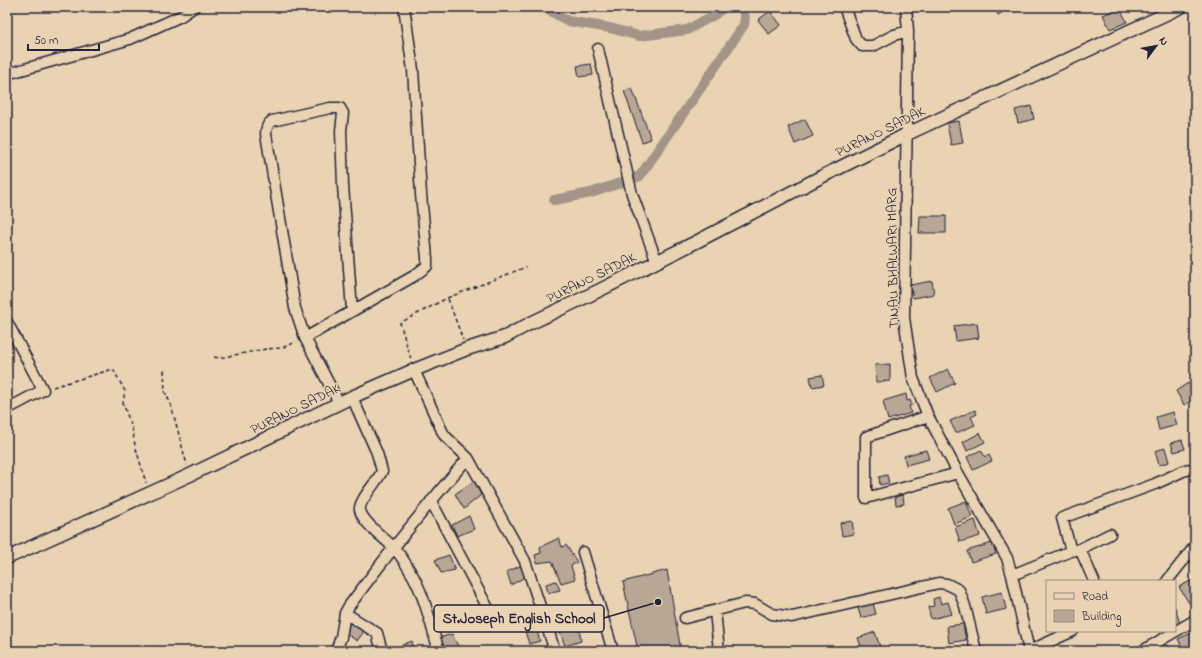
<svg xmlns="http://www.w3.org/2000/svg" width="1202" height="658" font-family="'Indie Flower',sans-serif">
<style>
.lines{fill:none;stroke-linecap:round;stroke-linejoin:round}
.canal{stroke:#a29487;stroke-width:10}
.building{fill:#b7a794;stroke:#22223b}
.minor-casing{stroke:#22223b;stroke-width:13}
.major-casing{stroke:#22223b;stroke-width:15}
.path{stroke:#22223b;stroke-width:1.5;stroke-dasharray:4 3;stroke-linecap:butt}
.minor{stroke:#e9d3b2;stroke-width:10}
.major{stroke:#e9d3b2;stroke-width:12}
.labels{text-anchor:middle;stroke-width:3.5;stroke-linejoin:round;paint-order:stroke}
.street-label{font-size:14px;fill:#22223b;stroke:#e9d3b2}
.leader{fill:none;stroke:#22223b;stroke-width:1.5}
.callout-dot{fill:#22223b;stroke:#e9d3b2;stroke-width:1.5}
.callout{fill:#e9d3b2;stroke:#22223b;stroke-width:1.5}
.callout-label{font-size:15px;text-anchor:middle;font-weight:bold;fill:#22223b}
</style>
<rect width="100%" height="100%" fill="#e9d3b2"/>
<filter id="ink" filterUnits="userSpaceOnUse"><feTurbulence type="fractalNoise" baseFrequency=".025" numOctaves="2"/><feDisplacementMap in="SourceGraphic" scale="8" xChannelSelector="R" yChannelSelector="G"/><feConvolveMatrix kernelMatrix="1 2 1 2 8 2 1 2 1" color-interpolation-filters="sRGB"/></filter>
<g filter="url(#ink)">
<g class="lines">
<path class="canal" d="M543,7L568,21L610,28L639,36L687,30L714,15L724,7
M554,200L591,193L640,176L744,25L745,18L742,7"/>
</g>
<path class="building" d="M994,7H1001L1003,12L998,15Z
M1120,8L1127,22L1110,29L1103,15Z
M770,11L781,25L769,34L758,20Z
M591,64L593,75L579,77L577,66Z
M632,88L651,139L642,142L624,91Z
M1031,106L1034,119L1018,123L1015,110Z
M805,119L813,136L795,144L788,127Z
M959,121L963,143L951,145L947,123Z
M920,216H946V233H919Z
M932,281L934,294L913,298L910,285Z
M977,323L979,338L956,341L954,326Z
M890,364V381L876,382L875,365Z
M948,369L955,383L937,392L930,378Z
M822,375L824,385L812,387L810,377Z
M1188,383L1195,394V399L1184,405L1176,391Z
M906,394L907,401L910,400L912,405L909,406L911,413L888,420L883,401Z
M975,410L977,414L971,417L975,425L956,433L950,421Z
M1173,412L1177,425L1159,430L1156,417Z
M980,433L985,442L967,451L963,442Z
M1182,440L1185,449L1174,452L1171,443Z
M1165,448L1169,462L1159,465L1155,451Z
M926,450L929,459L906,465L904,456Z
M981,450L985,457L989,455L992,461L973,470L967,457Z
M887,475L889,483L880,485L879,477Z
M474,481L481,495L464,509L455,494Z
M903,495L904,504L896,505L895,497Z
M966,501L972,517L954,524L948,508Z
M469,516L474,529L457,536L452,525Z
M975,520L980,536L960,542L955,527Z
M852,521L854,534L842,536L840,523Z
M559,538L562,547L566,545L577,562L571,566L575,579L561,583L552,561L537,563L535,555L541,553L540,547Z
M992,543L996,554L971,562L967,551Z
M449,555L455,570L441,573L435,560Z
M522,565L525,577L511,585L507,572Z
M667,570L681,651H638L623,582Z
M1194,579L1195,599L1189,603L1179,587Z
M556,581L560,590L548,593L546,584Z
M1002,592L1006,609L986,614L982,597Z
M939,597L941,604L948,602L952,614L931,619L928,607L934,606L933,599Z
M872,600L876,614L861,618L857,605Z
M1175,607L1180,624L1175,625Z
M578,620L581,641L565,646L558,626Z
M350,622L365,630L357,641L344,632Z
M534,622L540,641L529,644L523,625Z
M963,624L966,640L949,643L947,626Z
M875,632L881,650L863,651L858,638Z
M1191,633L1195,642V651H1184L1178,639Z
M452,634L459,648L441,651L439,638Z
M412,641L414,651H399L397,647Z
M1168,645L1171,651H1158L1157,650Z"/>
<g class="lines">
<defs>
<path id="minor" d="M844,7L856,39L862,46H873L894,35L908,31
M906,7L908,31L904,318L913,378L928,416L958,473L1007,558L1012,575L1029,651
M598,49L632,194L657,262
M7,74L130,39L181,16L194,7
M7,322L43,390L7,409
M305,338L414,276L427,266V258L421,194L413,70L404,7
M414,370L444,435L468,458L525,561L555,651
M352,397L377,453L382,471C379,480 358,501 360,510C362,522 383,537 392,546C399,553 405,562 410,571C424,592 431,626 439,651
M339,403L305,338L295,308L266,134C266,128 267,124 272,121L330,108H340L343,113L341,131L343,185L352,311
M928,416L866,437V498L958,473
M431,501L489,610
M1080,549L1094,581
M1071,551L1080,549L1110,534
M583,552L613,651
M1012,575L1071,551L1062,518L1155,484L1183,471L1195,468
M1167,581L1195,546
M715,611L719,651
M345,613L377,633L382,651
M685,618L745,603L755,604L772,614L792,617L939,583L947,584L959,590L965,606L976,651
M336,651L341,637L345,613L349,606C387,555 426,506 468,458
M1029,651L1073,631
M1142,651L1195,620"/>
<path id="major" d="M7,558L190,475L352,397L414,370L467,349L505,337L531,323L596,292L698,241L819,178L905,135L1181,7"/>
</defs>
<use href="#minor" class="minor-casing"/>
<use href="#major" class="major-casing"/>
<path class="path" d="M448,299L463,340
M214,357L219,358L266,349L282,348L296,342
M411,359L400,323L447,298L526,267
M164,370L165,392L171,405L187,465
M53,387L113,369L125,391L123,403L132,428L135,445L146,483"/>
<use href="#minor" class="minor"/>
<use href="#major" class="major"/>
</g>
</g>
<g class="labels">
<g class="street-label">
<text transform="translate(880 131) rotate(-26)" y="5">PURANO SADAK</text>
<text transform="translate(892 258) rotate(-91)" y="5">TINAU BHALWARI MARG</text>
<text transform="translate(591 277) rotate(-26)" y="5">PURANO SADAK</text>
<text transform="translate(295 408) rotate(-26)" y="5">PURANO SADAK</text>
</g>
</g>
<path class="leader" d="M658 602L604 618"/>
<circle class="callout-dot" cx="658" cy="602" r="4"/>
<rect class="callout" x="434" y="605" width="170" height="27" rx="4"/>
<g class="callout-label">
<text x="519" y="623">St.Joseph English School</text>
</g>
<rect width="1202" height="658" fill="none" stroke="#e9d3b2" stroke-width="24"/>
<rect x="12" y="12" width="1178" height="634" fill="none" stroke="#22223b" stroke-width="1.5" filter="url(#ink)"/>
<rect x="1046" y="580" width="130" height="52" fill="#e9d3b2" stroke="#998c82"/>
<rect x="1054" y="593" width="20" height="6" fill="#e9d3b2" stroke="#998c82"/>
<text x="1082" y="600" font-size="12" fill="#22223b">Road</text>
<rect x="1054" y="610" width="20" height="12" fill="#b7a794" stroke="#998c82"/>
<text x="1082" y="620" font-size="12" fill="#22223b">Building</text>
<g transform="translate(1156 46) rotate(58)" stroke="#e9d3b2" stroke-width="3" paint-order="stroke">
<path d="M0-3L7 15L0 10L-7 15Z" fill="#22223b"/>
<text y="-6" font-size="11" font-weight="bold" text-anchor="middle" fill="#22223b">N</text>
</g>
<path d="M28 44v6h71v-6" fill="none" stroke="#22223b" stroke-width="2"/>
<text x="34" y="44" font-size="12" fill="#22223b" stroke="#e9d3b2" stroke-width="3" paint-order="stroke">50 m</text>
</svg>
